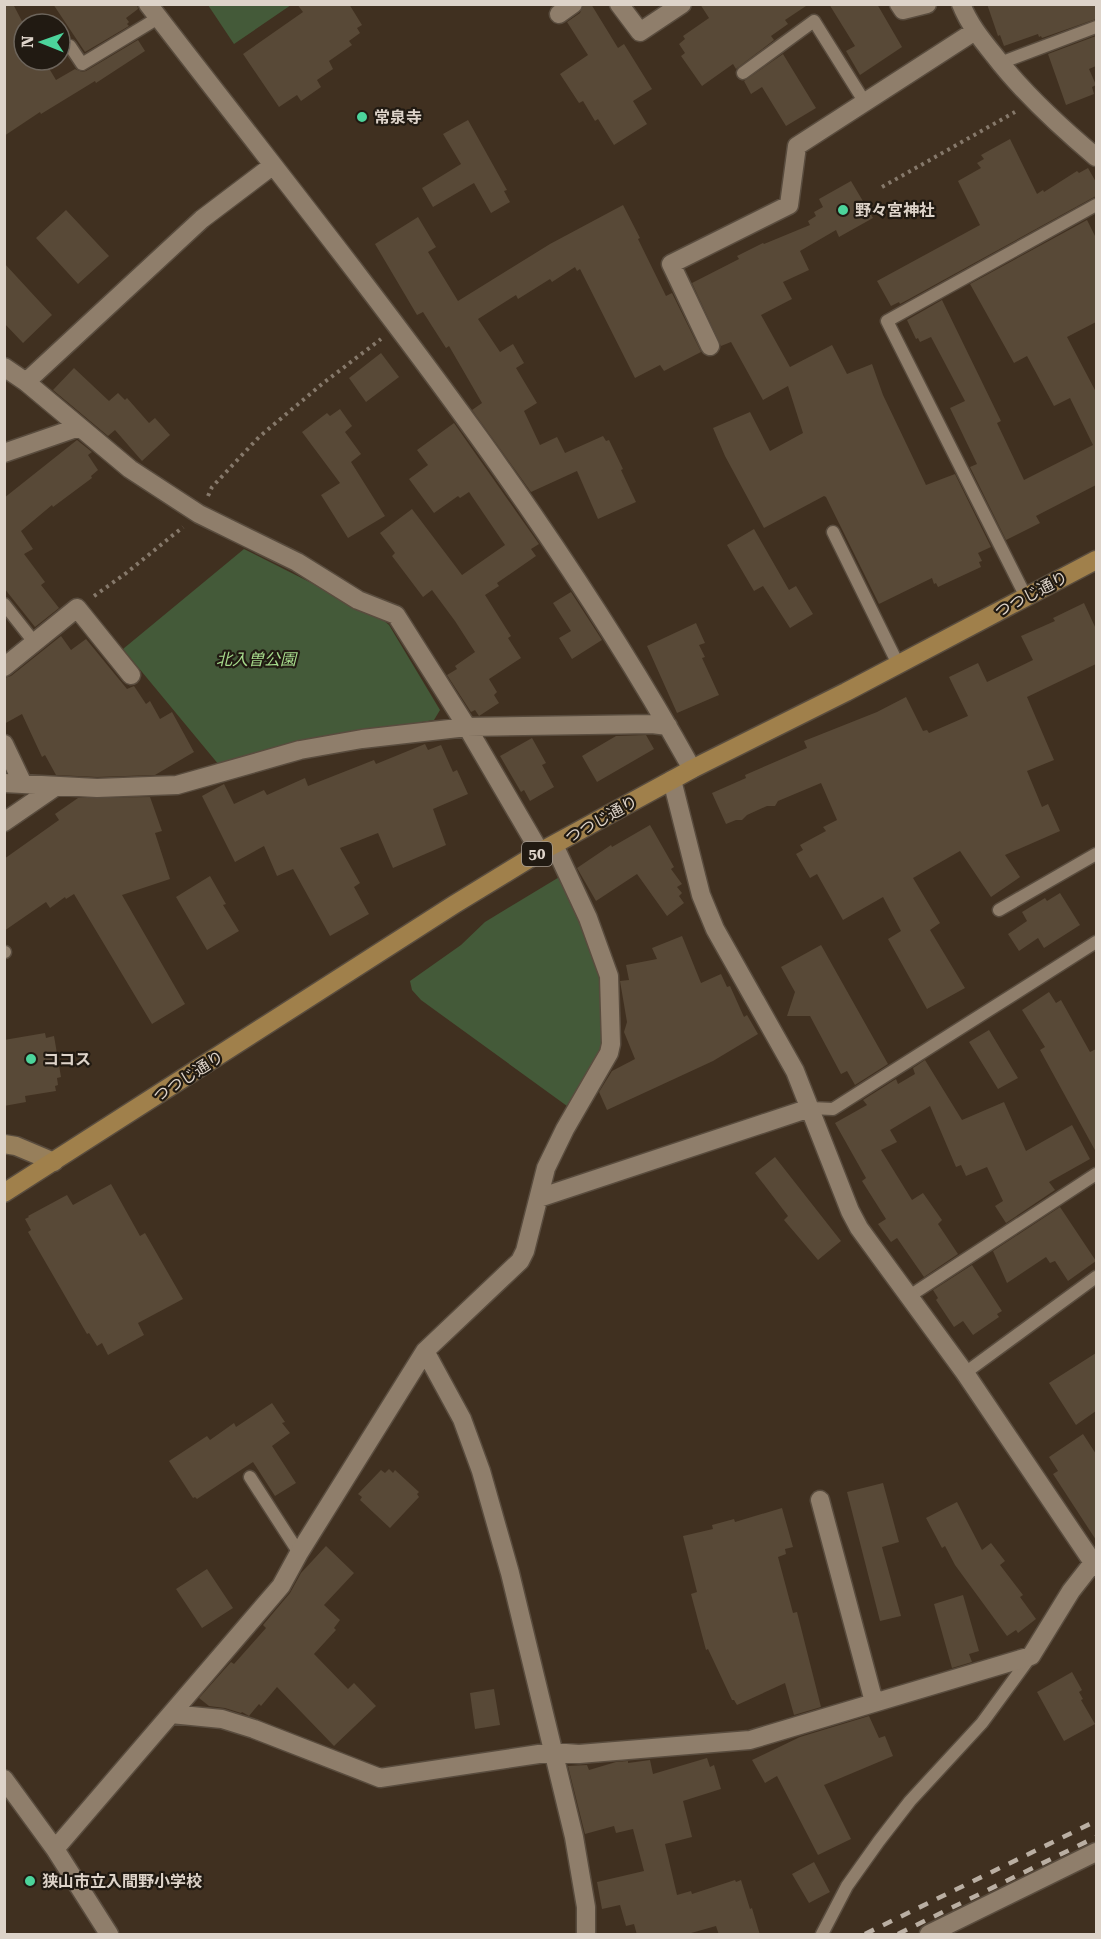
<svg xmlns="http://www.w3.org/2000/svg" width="1101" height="1939" font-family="'Roboto Serif','Noto Sans JP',serif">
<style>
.green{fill:#445a39}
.building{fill:#584937}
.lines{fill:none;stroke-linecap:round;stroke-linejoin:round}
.lane-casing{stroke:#594c3e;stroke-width:15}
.street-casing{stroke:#594c3e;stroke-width:21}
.secondary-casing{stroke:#594c3e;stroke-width:21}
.primary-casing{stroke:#594c3e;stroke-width:21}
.path{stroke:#86796b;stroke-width:4;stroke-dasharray:3 4.5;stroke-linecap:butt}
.lane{stroke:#8f7e6b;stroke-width:12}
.street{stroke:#8f7e6b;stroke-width:18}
.secondary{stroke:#977f5b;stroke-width:18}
.primary{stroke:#a0804b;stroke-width:18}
.rail{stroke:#baafa3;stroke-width:4.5;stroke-dasharray:10 10;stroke-linecap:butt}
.poi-dot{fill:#4cd49b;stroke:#211a12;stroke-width:2}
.labels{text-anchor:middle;stroke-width:4.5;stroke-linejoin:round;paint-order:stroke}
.shield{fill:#211a12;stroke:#a59c92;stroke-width:1.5}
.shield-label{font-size:15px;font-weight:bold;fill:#ddd3c9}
.poi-label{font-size:16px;font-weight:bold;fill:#ddd3c9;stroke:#211a12;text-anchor:start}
.street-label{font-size:16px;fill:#ddd3c9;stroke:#211a12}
.park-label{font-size:16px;font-style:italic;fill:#a6db8c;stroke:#211a12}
</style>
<rect width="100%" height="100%" fill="#403020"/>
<path class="green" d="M208,5H291L234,44Z
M244,549L381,618L389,625L440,710L434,720L304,741L219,765L123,649Z
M561,876L604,979L606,1032L601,1053L567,1106L421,1000L412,990L410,981L461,945L485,922Z"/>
<path class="building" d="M4,4H13L24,25V60H44L56,80L75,69L82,72L86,71L138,40L145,51L96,83L95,81L41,114L40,112L4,136Z
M53,4H137L138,9L126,18L129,22L127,24L129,26L85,52Z
M297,4H349L362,25L357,28L360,33L349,41L352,45L329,61L333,69L317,80L321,87L301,101L297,95L279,107L243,54L303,12Z
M584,4H591L618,48L624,44L652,89L633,101L647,124L614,145L598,119L595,121L583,101L579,103L560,74L588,55L567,22L580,13Z
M700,4H809L785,20L788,24L771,36L774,40L736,69L733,64L702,86L681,56L685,53L679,44L685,39L683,36L709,18Z
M829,4H877L902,47L860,75L846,51L855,46Z
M987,4H1096V19L1042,38L1041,36L1039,37L1038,34L1004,46L1000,35L998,36Z
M1096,36V66L1089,69L1096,85L1092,87L1094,94L1066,105L1048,54Z
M783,54L816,108L786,126L762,87L751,94L744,81Z
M468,120L507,190L504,191L510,202L491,213L474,183L433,207L422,188L461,164L443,134Z
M1010,139L1037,194L1043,190L1044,192L1077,171L1079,173L1088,168L1096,182V196L900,304L899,302L891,306L877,281L980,225L958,181L981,168L977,163L984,159L981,155Z
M851,181L873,218L839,237L836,230L800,251L809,270L783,282L792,299L761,315L790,367L832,345L847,374L872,364L883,395L926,485L955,474L991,547L978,553L982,561L979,562L981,567L938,587L936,583L934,584L932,578L879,604L826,497L824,496L764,528L725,456L713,428L750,412L770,451L803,433L788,386L763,400L731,342L721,346L692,283L739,259L737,256L763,243L764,244L810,225L808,221L816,216L814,212L823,207L819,199Z
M623,205L640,238L638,239L666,296L672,293L701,352L664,371L660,365L635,378L580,269L577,271L575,267L552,282L550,279L518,299L516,295L478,319L500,352L513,344L524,363L516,368L537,403L524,411L540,445L557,437L565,453L603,436L606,441L609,440L623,469L621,470L636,502L598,519L577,471L531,492L472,410L482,403L449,346L446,348L423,312L417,315L375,244L418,217L436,247L428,252L458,301L550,244Z
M66,210L109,256L78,284L36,238Z
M1087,220L1096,238V322L1067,337L1096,392V485L1036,516L1040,523L1006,540L970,467L977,464L950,408L965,401L931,337L920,342L918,338L916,339L907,320L942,300L1001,421L997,423L1024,480L1093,445L1070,398L1054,406L1027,356L1014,363L970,284Z
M4,263L52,315L23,343L4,323Z
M381,353L399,377L366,402L349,378Z
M74,368L109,401L118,393L125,400L127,398L149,423L155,418L170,435L142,461L115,430L108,436L53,390Z
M340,409L352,426L345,432L361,454L351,462L385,516L348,538L321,495L340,483L302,432L327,413L330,416Z
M454,423L539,544L531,549L536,556L497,583L499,586L485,595L511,636L508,638L521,658L489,679L497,692L494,695L499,703L479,716L475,710L471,712L447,675L457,669L455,666L475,652L455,621L432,590L423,597L392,556L395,553L380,533L412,509L462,575L505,545L469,492L460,498L458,496L434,513L409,479L428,465L417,450Z
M77,440L92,452L88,455L98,470L91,476L92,478L53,507L52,505L21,531L33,549L24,554L45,582L41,585L59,608L35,627L4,588V498Z
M754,529L789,590L796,586L813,614L790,628L763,586L754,591L727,545Z
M571,592L602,640L572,659L559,638L571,631L553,603Z
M1084,603L1096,629V664L1027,697L1054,760L1027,771L1042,807L1048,804L1060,831L1005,855L1020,877L991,897L960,851L913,878L940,923L930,930L965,988L927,1009L888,939L901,931L883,897L843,920L817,874L810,878L796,854L803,850L800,845L826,831L823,827L837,820L821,783L778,801L775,806H767L747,815L742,820H736L726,824L712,793L746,778L745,775L807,748L804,741L877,712L906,697L923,731L927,730L929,733L968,716L949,677L978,663L987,682L1033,660L1021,636L1055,621L1053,618Z
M696,623L705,643L699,645L705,657L702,658L719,695L677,713L647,646Z
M61,636L71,650L86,639L127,689L134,686L146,704L150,701L160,719L172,712L194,752L155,775L97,777L56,775L45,755L42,757L22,714L4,724V678L11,676Z
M646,735L654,749L597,782L582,756L616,736Z
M532,738L546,763L542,765L554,787L530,801L524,790L521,792L500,756Z
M425,744L428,750L441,745L453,772L457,770L468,794L433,809L446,845L393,868L378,833L340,848L360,883L354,887L369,914L330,936L293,869L277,876L264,846L235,862L202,796L224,784L234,804L264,790L267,795L305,778L308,786L374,760L376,764Z
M150,797L162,831L155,833L170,879L122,895L185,1004L152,1024L74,894L66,899L65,897L50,908L46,902L4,931V859L59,820L55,814L78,798Z
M650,825L674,867L671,869L682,884L677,887L682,893L679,896L684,903L667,916L637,874L596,901L577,868L611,845L612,847Z
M210,876L226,904L223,905L239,931L207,950L176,897Z
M1060,893L1080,925L1044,948L1038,938L1019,951L1008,934L1027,921L1022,912L1045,898L1047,901Z
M682,936L701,983L721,974L727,987L730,986L744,1017L747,1015L758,1034L713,1061L607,1110L599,1092L612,1071L635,1059L624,1032L627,1022L620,981L629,980L626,965L657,959L652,948Z
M821,945L888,1064L855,1085L847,1071L841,1074L810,1016H787L795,992L781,967Z
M1049,992L1056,1003L1061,1000L1090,1052L1096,1049V1152L1040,1050L1045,1047L1022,1010Z
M989,1030L1018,1078L998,1089L969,1042Z
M45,1033L46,1038L54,1036L61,1077L57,1078L58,1085L55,1086L56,1091L25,1096L26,1102L4,1106V1040Z
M925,1060L962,1120L1004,1102L1026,1151L1072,1125L1090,1159L1049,1182L1055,1190L1006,1223L995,1206L1003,1201L987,1167L966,1176L961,1165L956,1167L930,1106L890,1130L897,1142L881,1150L912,1200L923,1193L942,1220L938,1224L958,1254L924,1277L897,1238L891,1242L878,1224L886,1219L862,1181L866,1178L835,1123L867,1105L863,1100L896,1079L898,1084L915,1074L913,1068Z
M775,1157L841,1241L818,1260L784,1220L788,1216L755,1173Z
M111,1184L140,1236L145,1233L183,1299L138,1323L144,1335L108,1355L102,1343L97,1346L89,1333L87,1334L28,1232L31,1230L25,1219L29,1217L28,1216L67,1195L73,1205Z
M1060,1207L1096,1261L1068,1281L1055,1261L1050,1263L1046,1257L1007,1283L993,1251Z
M972,1265L1002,1311L997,1314L999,1317L973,1335L963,1321L954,1327L936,1300L938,1298L933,1290Z
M1096,1353V1411L1076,1425L1049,1383Z
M272,1403L285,1422L282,1423L290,1433L272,1446L296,1483L275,1496L253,1462L197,1499L195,1497L193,1498L169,1461L207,1436L210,1440L234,1423L236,1427Z
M1083,1434L1096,1454V1540L1053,1474L1058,1471L1049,1457Z
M389,1469L393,1473L395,1470L419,1492L417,1494L419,1497L390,1528L360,1500L362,1497L358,1494L381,1470L385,1473Z
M883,1483L899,1542L882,1547L901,1616L880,1621L847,1492Z
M957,1502L982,1550L991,1543L1005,1561L1000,1565L1023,1595L1020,1597L1036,1619L1018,1633L1016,1630L1007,1636L955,1565L945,1546L942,1548L926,1518Z
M782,1508L793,1547L785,1549L786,1554L778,1557L793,1613L797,1612L821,1707L794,1715L785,1683L737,1705L734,1700H732L708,1649L706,1650L691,1594L697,1592L683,1536L713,1529L712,1525L734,1519L735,1522Z
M326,1546L354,1573L324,1605L340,1620L334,1628L336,1630L314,1654L348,1689L354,1683L376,1706L334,1746L277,1687L261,1706L259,1704L249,1716L242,1712L241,1713L225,1708L209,1706L199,1698L231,1662L234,1664L266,1628L263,1625L290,1593L301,1573Z
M207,1569L233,1608L202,1628L176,1589Z
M963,1595L979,1651L969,1654L972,1662L952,1668L934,1604Z
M1072,1672L1082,1690L1079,1692L1083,1699L1081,1700L1095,1724L1064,1741L1037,1692Z
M494,1689L500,1725L475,1729L470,1693Z
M869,1716L879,1738L885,1736L893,1756L824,1785L851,1839L818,1855L777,1776L765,1783L752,1760L800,1737Z
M707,1758L710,1767L714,1765L721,1789L683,1801L692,1837L665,1844L677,1895L691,1891L692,1894L735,1880L736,1882L741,1880L750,1909L752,1908L760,1935H719L716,1926L684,1935H637L634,1924L626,1926L620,1905L602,1909L597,1882L644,1871L633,1829L616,1833L614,1826L585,1834L568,1766L587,1765L589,1770L616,1762L628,1761V1763L650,1760L653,1774Z
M814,1862L830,1892L809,1903L792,1874Z"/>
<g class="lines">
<defs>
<path id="lane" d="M70,46L82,64L158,18
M1000,63L1096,27
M743,73L814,21L864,101
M833,532L898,664
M1026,597L887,321L1096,205
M4,604L34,642
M999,910L1096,854
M4,952H5
M810,1108L833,1109L1096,942
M908,1297L1096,1174
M965,1373L1096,1277
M250,1477L299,1553
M822,1934L847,1886L879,1841L910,1801L982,1723L1031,1656"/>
<path id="street" d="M148,4C339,252 540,495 692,769
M619,4L640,32L682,4
M899,4L903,10L927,4
M961,4C969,24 981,39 994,55C1024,94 1059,126 1096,157
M559,14L573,4
M710,346L671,264L789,205L797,146L975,31
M4,367L26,382L130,469L199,514L297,562L358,600L396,615L467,727L540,852
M26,382L202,219L272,166
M4,453L79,427
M4,667L77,608L131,675
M4,744L23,784
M672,780L701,895L715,929L795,1071L850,1211L859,1228L965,1373L1096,1567
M4,783L97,788L177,785L300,750L362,739L467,727L652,724L668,726
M4,822L55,787
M539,1198L810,1108
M425,1351L462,1419L481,1471L510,1573L574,1837L586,1907V1934
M820,1500L874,1702
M171,1714L222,1719L254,1729L380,1778L552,1752L579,1754L750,1740L1031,1656L1071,1591L1096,1559
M4,1779L55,1849L109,1934
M55,1849L281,1586L299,1553L425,1351L520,1261L525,1251L546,1168L565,1129L609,1053L611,1044L609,976L588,918L554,845
M929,1934L1096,1852"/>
<path id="secondary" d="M4,1144L16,1146L54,1162"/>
<path id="primary" d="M4,1193L455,904L540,852L692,769L846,692L1096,560"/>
</defs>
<use href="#lane" class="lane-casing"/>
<use href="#street" class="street-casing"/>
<use href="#secondary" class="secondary-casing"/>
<use href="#primary" class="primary-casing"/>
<path class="path" d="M882,187L1015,112
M208,496L212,487L259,437L322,384L381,339
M94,596L125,574L183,527"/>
<use href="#lane" class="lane"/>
<use href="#street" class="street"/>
<use href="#secondary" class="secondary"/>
<use href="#primary" class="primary"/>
<path class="rail" d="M865,1934L1096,1821
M898,1934L1096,1837"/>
</g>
<g class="poi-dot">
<circle cx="362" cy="117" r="6"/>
<circle cx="843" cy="210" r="6"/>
<circle cx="31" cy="1059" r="6"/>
<circle cx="30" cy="1881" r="6"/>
</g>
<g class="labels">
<rect class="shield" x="522" y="842" width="30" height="24" rx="4.5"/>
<g class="shield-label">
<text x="537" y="859">50</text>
</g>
<g class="poi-label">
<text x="374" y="123">常泉寺</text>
<text x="855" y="216">野々宮神社</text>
<text x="43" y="1065">ココス</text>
<text x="42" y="1887">狭山市立入間野小学校</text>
</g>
<g class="street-label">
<text transform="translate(1031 594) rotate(-28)" y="6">つつじ通り</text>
<text transform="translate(601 819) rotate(-29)" y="6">つつじ通り</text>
<text transform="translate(188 1076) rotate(-33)" y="6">つつじ通り</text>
</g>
<g class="park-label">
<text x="256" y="665">北入曽公園</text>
</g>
</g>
<rect width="1101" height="1939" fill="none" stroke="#ddd3c9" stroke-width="12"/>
<g transform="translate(42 42) rotate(271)"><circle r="28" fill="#211a12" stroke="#6c645b" stroke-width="1.5"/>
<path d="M0-4.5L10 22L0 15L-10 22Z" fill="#4cd49b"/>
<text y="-9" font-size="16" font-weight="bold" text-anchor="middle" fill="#ddd3c9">N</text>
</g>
</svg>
